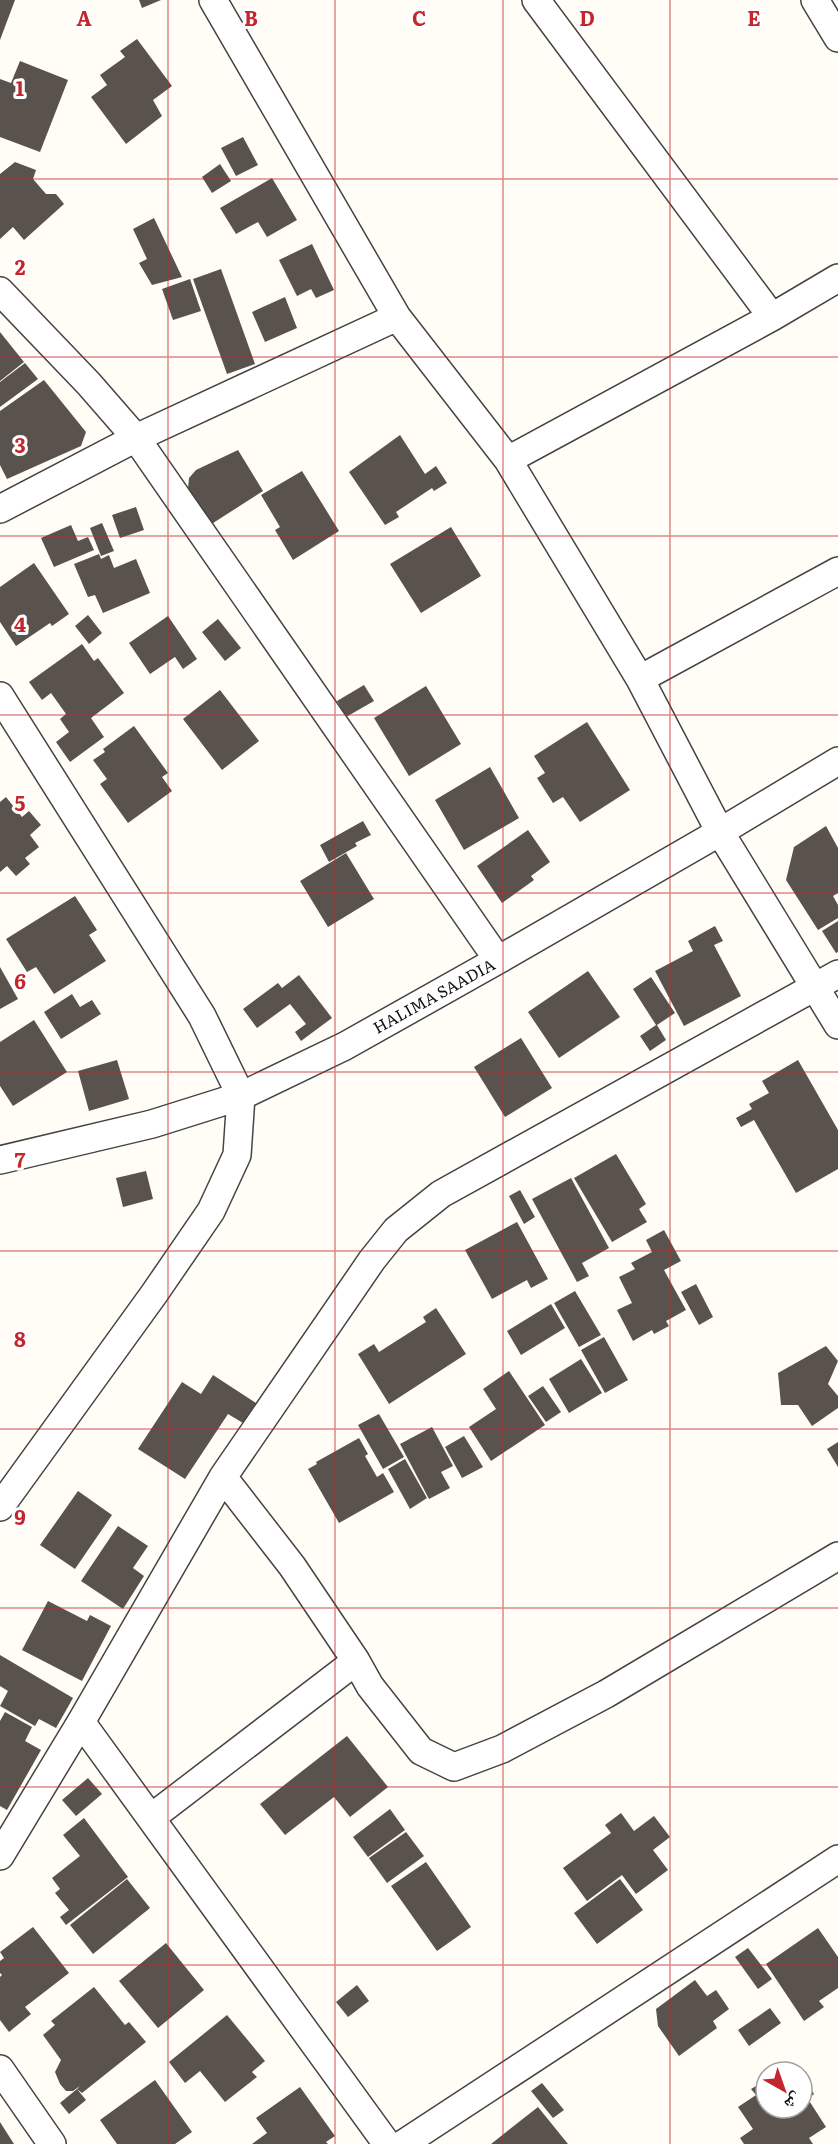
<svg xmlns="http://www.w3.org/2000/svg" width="838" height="2144" font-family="Literata,'Noto Naskh Arabic',serif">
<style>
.building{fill:#5a524d}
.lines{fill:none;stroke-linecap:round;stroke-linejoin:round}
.street-casing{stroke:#444;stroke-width:30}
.street{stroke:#fff;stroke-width:27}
.grid{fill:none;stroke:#c4262e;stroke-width:1.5;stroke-opacity:0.55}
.labels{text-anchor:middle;stroke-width:6;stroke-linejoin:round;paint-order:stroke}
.street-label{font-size:16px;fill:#111;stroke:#fff}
.grid-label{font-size:20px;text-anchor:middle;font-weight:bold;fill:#c4262e;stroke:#fff;stroke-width:6;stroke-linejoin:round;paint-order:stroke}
</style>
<rect width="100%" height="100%" fill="#fffdf5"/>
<path class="building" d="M0,0H15L0,40Z
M139,0H161L142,8Z
M137,39L172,86L153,100L162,116L126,144L91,97L107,85L100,75L125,57L120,51Z
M20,61L68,80L40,152L0,137V79L11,83Z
M243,137L258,165L236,176L221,148Z
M15,162L36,170L33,179L46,194H56L64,204L24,240L13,227L0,239V174Z
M220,164L231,181L212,193L202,177Z
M272,178L297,220L267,237L258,222L236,234L220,208Z
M154,218L182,277L152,285L139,263L147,259L133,229Z
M312,244L334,290L316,298L311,289L297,296L279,260Z
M221,269L255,364L227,374L193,279Z
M190,279L201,311L173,320L162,289Z
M285,297L297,328L265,342L252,312Z
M0,332L24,362L0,381Z
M25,363L38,379L0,407V382Z
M44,380L86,432L81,446L7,479L0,465V411Z
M400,435L425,474L436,466L447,483L434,491L432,488L396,512L399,517L385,525L349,472Z
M238,450L263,491L210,525L190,495L188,488L189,478L196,470Z
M302,471L339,531L293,560L275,530L280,527L261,495Z
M136,507L144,530L120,538L112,515Z
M102,523L114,551L101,556L90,528Z
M71,525L78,541L88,537L94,550L54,567L41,538Z
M451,527L481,576L421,613L390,564Z
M99,554L101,559L109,555L114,568L136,559L150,593L103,613L95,595L88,597L74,564Z
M34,563L69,614L52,626L50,623L16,646L0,622V587Z
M88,615L102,633L89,644L75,626Z
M168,616L197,659L183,669L175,657L150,674L129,643Z
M218,619L241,648L225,661L202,632Z
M82,644L94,661L98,658L124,693L91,718L104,737L70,762L56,742L69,732L60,719L66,714L51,693L42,700L29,682Z
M364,685L374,701L346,717L337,701Z
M426,686L461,744L409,776L374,718Z
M220,690L259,741L222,770L183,719Z
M587,722L630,790L580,822L563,797L553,803L537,778L545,773L534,756Z
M134,726L168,773L162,777L172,791L128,823L100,784L107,779L93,760L105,752L103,749Z
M490,767L519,818L464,850L435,800Z
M6,797L22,817L29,811L41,825L30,835L39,847L25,858L30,864L16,876L7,866L0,872V802Z
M363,821L371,835L355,843L357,846L329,862L320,845Z
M826,826L838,848V893L833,896L838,905V918L818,930L786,880L794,847Z
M528,830L550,862L531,876L534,880L502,903L477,866Z
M346,853L374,899L328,927L300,881Z
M75,896L97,930L89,935L106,961L54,994L36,967L27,972L6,939Z
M838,921V952L836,953L822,931Z
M715,926L723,941L714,945L741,996L684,1026L655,971L693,951L688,941Z
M0,967L18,999L0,1009Z
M588,971L620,1017L559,1058L528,1012Z
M299,975L332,1018L301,1041L295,1032L306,1024L290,1004L257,1028L243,1009L278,983L282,988Z
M651,977L675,1013L657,1025L666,1040L650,1051L640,1036L656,1025L633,989Z
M72,994L80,1007L92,1000L101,1014L61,1039L44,1012Z
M34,1020L67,1072L13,1106L0,1086V1042Z
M521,1038L552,1088L505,1117L474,1067Z
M117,1060L129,1099L89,1111L78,1071Z
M798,1060L838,1130V1169L796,1193L754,1120L741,1127L736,1118L752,1109L749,1104L769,1093L762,1081Z
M616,1154L646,1204L639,1209L647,1222L612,1242L574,1178Z
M146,1171L153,1199L123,1207L116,1178Z
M571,1178L609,1248L582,1263L589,1276L577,1282L532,1199Z
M520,1190L535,1217L524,1224L509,1196Z
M517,1222L548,1279L531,1288L527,1280L492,1299L465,1250Z
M664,1230L681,1261L664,1270L686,1310L666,1321L669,1326L654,1334L652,1330L633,1341L617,1310L632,1303L619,1277L635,1269L631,1263L652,1252L646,1240Z
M696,1284L713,1317L699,1325L681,1292Z
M575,1291L601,1335L579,1347L554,1303Z
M551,1304L565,1328L521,1355L507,1331Z
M436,1308L466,1354L389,1404L358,1354L374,1344L379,1352L426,1322L423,1317Z
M604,1337L628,1380L605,1393L581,1350Z
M826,1346L838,1361L828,1384L838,1396V1408L812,1426L798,1405H781L778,1373Z
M581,1359L602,1393L569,1413L549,1379Z
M509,1371L545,1425L491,1461L469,1427L496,1409L483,1389Z
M213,1375L256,1403L243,1423L228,1414L185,1479L138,1449L182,1382L201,1394Z
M543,1386L561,1412L546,1422L528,1396Z
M379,1414L404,1457L383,1469L358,1425Z
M432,1427L453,1466L441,1472L450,1488L429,1499L400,1444Z
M464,1436L483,1467L462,1478L445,1447Z
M359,1438L368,1454L365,1456L377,1477L383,1473L394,1492L339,1523L308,1469L317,1464L316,1462Z
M838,1442V1467L827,1449Z
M405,1459L427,1498L410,1509L388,1469Z
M78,1491L112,1515L75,1569L40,1545Z
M118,1526L148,1546L133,1568L144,1576L123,1609L81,1581Z
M48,1601L87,1621L90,1615L111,1626L82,1681L22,1650Z
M0,1655L73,1698L56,1728L39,1719L35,1726L0,1706L8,1691L0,1686Z
M5,1712L32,1727L25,1741L41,1750L7,1810L0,1806V1721Z
M347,1736L388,1787L350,1817L334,1797L285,1835L260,1804Z
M88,1778L102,1794L76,1816L62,1800Z
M390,1809L405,1830L368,1857L353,1837Z
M621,1813L634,1831L654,1816L670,1837L653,1850L668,1870L636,1894L622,1875L587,1901L563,1868L611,1833L605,1825Z
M84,1818L128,1877L66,1925L60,1917L69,1910L55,1893L60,1889L52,1878L80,1856L63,1835Z
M406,1832L424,1856L387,1883L369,1858Z
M426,1862L471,1927L437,1951L391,1886Z
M127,1879L150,1908L93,1954L70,1925Z
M620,1879L643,1910L597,1944L574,1913Z
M33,1927L69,1973L25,2007L31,2014L9,2032L0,2020V1977L2,1975L0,1973V1961L4,1958L0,1952Z
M818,1928L838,1957V1988L819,2001L824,2007L804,2021L766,1964Z
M166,1943L204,1990L158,2028L119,1981Z
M748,1948L772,1979L758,1989L735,1957Z
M695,1980L707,1996L716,1990L729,2009L713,2021L717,2028L679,2056L658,2026L656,2009Z
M357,1985L369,2001L348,2017L336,2002Z
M94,1987L125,2025L129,2022L146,2042L82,2093L77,2089L80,2086L73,2091H66L60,2084L55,2072L61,2060L43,2035L55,2025L51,2021Z
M770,2008L781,2023L749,2046L738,2030Z
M227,2015L265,2061L252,2072L257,2077L225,2102L200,2071L185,2083L169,2062Z
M804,2078L814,2094L808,2099L826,2127L809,2138L813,2144H744L740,2138L753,2129L738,2107L756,2095L751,2089L766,2080V2108H802V2080Z
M155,2080L192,2132L175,2144H117L100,2120Z
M542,2083L564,2110L553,2118L531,2091Z
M300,2087L335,2136L326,2142L328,2144H252L267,2133L256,2118Z
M77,2089L86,2100L69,2114L60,2103Z
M538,2107L568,2144H491Z
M0,2122L14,2144H0Z"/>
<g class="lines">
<defs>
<path id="street" d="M213,0L397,317L508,460L640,679L720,832L838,1025
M536,0L772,317
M815,0L838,38
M0,291L89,384L136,438L498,960
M508,460L772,317L838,278
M0,509L136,438L397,317
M640,679L838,571
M0,696L202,1016L241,1096L237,1155L211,1211L154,1294L0,1507
M0,1160L152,1124L241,1096L345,1046L498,960L720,832L838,761
M223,1477L292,1566L356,1661L370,1686L421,1751L454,1767L502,1749L606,1694L838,1556
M81,1722L387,2144
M152,1817L356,1661
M0,1856L81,1722L223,1477L372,1260L396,1230L441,1194L838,974
M0,2069L52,2144
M403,2144L838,1859"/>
</defs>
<use href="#street" class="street-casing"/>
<use href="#street" class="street"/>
</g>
<path class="grid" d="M168,0V2144M335,0V2144M503,0V2144M670,0V2144M0,179H838M0,357H838M0,536H838M0,715H838M0,893H838M0,1072H838M0,1251H838M0,1429H838M0,1608H838M0,1787H838M0,1965H838"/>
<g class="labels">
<g class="street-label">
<text transform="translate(434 996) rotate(-29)" y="6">HALIMA SAADIA</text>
</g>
</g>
<g class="grid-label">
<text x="84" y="26">A</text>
<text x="251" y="26">B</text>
<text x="419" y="26">C</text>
<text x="587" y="26">D</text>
<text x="754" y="26">E</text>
<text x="20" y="96">1</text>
<text x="20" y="275">2</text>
<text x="20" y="453">3</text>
<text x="20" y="632">4</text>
<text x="20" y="811">5</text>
<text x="20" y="989">6</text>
<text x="20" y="1168">7</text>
<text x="20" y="1347">8</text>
<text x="20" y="1525">9</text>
</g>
<g transform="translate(784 2090) rotate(140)"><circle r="28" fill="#ffffff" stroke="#a0a0a0" stroke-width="1.5"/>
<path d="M0-4.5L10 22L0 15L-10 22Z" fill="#c4262e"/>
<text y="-9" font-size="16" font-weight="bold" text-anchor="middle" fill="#111111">ش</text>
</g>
</svg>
